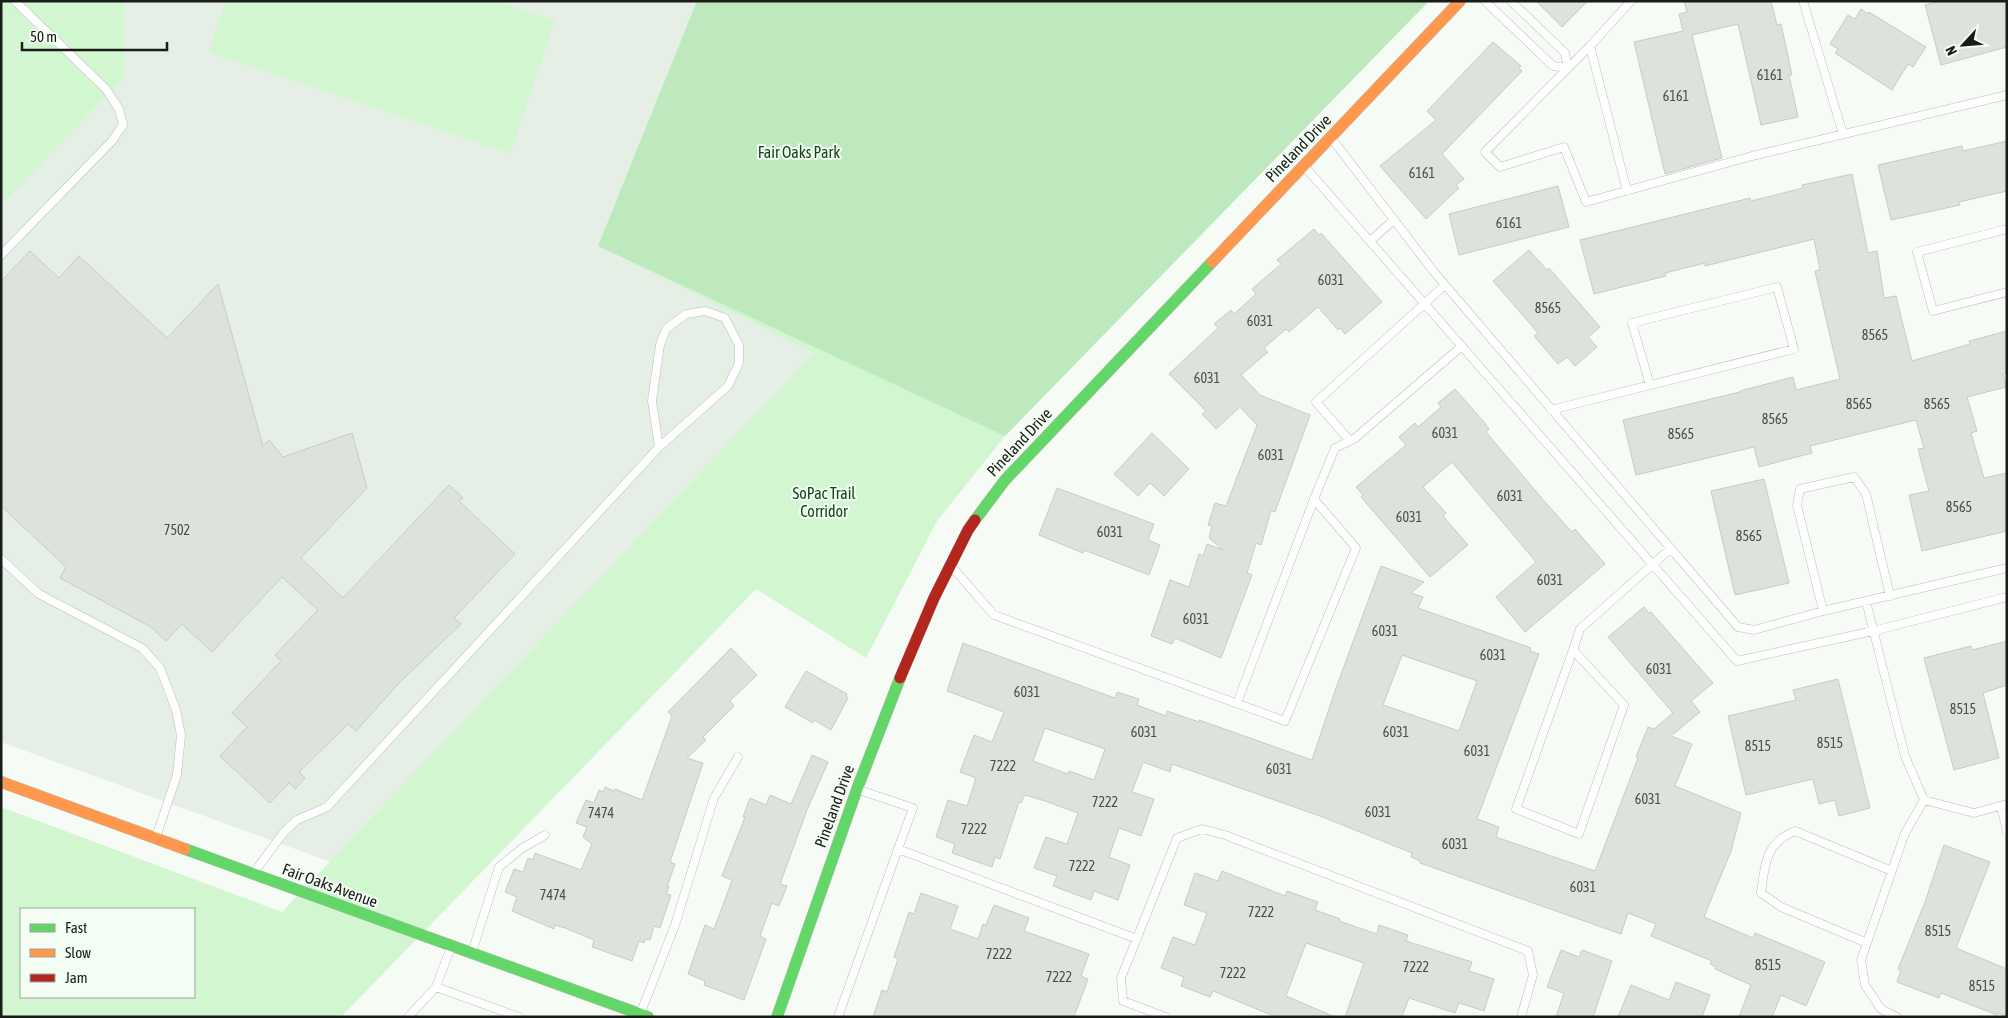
<svg xmlns="http://www.w3.org/2000/svg" width="2008" height="1018" font-family="'Asap Condensed',sans-serif">
<style>
.built{fill:#e5efe5}
.green{fill:#d1f6d0;fill-rule:evenodd}
.forest{fill:#bee9be}
.building{fill:#dee2dd;stroke:#c8ccc7;fill-rule:evenodd}
.lines{fill:none;stroke-linecap:round;stroke-linejoin:round}
.lane-casing{stroke:#bbbeba;stroke-width:9}
.fast-casing{stroke:#bbbeba;stroke-width:12}
.slow-casing{stroke:#bbbeba;stroke-width:12}
.jam-casing{stroke:#bbbeba;stroke-width:12}
.lane{stroke:#fefefe;stroke-width:8}
.fast{stroke:#63d668;stroke-width:11}
.slow{stroke:#ff974d;stroke-width:11}
.jam{stroke:#b3261e;stroke-width:11}
.labels{text-anchor:middle;stroke-width:4;stroke-linejoin:round;paint-order:stroke}
.number-label{font-size:14px;fill:#4a4e4a}
.street-label{font-size:16px;fill:#191c19;stroke:#f4fdf3}
.park-label{font-size:16px;fill:#114616;stroke:#f4fdf3}
</style>
<rect width="100%" height="100%" fill="#f6fbf5"/>
<path class="built" d="M124,1H697L598,246L815,353L331,862L1,742V205L123,78Z"/>
<path class="green" d="M1,1H124V78L1,205Z
M226,1H498L555,21L510,154L209,52Z
M697,1H1429L1005,436L937,521L866,658L756,589L341,1017H1V807L282,912L814,353L598,246ZM21,909H194V997H21Z"/>
<path class="forest" d="M697,1H1429L1005,436L598,246Z"/>
<path class="building" d="M1536,1H1588L1562,27Z
M1684,1H1771L1777,25L1781,24L1786,47L1792,75H1789L1798,117L1761,125L1738,24L1692,35L1722,158L1665,174L1634,42L1683,31L1679,14L1687,12Z
M1939,1H2007V47L1941,65L1925,5Z
M1861,9L1868,14L1869,12L1926,47L1913,67L1908,64L1892,90L1835,53L1838,49L1830,44L1848,15L1855,19Z
M1493,42L1521,66L1519,68L1522,71L1442,154L1464,179L1456,185L1459,188L1426,219L1380,166L1436,120L1427,111Z
M2007,141V191L1959,202L1960,205L1891,220L1878,165L1962,146L1963,151Z
M1852,174L1868,253L1877,251L1884,298L1896,296L1912,361L1970,344L1969,341L2007,331V373L2003,374L2006,387L1967,397L1977,431L1971,433L1984,478L2007,473V531L1922,551L1909,495L1929,491L1918,449L1924,448L1916,420L1810,446L1812,453L1759,467L1754,447L1636,475L1623,420L1740,392V391L1793,377L1796,390L1840,379L1815,271L1820,270L1814,239L1705,266V263L1665,273L1666,276L1594,294L1580,240L1750,198L1751,201L1803,188L1802,185Z
M1558,186L1569,227L1459,255L1449,214Z
M1314,229L1319,235L1321,233L1382,302L1345,334L1340,328L1338,330L1318,307L1289,332L1286,329L1264,348L1268,352L1241,375L1260,395L1310,415L1275,512L1271,511L1261,545L1256,543L1247,573L1252,575L1221,658L1175,638L1172,644L1151,636L1170,580L1189,587L1199,554L1203,556L1207,544L1223,550L1209,538L1212,526L1208,525L1215,503L1226,506L1257,425L1240,407L1216,429L1202,414L1206,411L1169,374L1218,328L1214,324L1231,310L1234,314L1256,294L1252,289L1281,264L1277,260Z
M1529,250L1547,270L1549,268L1600,327L1588,337L1597,347L1575,366L1567,357L1558,364L1534,336L1538,333L1493,281Z
M30,251L59,278L79,256L167,338L218,284L263,446L269,440L283,457L352,433L367,488L301,558L343,598L449,485L463,498L459,501L515,554L454,618L461,624L399,683L356,731L348,724L299,772L305,778L295,789L289,783L270,803L220,756L247,727L232,713L281,661L275,655L318,610L282,577L212,652L182,624L166,641L151,627L60,578L66,567L1,506V281Z
M1455,389L1484,422L1489,429L1486,432L1545,502L1572,532L1575,529L1605,564L1525,632L1496,597L1536,562L1452,462L1423,487L1446,513L1443,516L1468,545L1430,577L1361,497L1363,495L1356,487L1406,445L1399,437L1415,423L1418,427L1441,407L1438,403Z
M1152,433L1189,469L1164,496L1150,483L1138,496L1114,474Z
M1764,479L1789,583L1735,595L1711,491Z
M1057,488L1154,524L1148,540L1160,545L1149,575L1084,550L1083,553L1039,535Z
M1381,566L1424,582L1411,593L1423,597L1418,608L1531,648L1530,651L1539,654L1477,819L1499,827L1496,837L1595,871L1638,758L1636,757L1648,727L1654,729L1673,713L1608,637L1644,607L1649,613L1651,612L1713,683L1691,701L1700,712L1671,736L1692,744L1675,786L1741,813L1731,851L1704,917L1753,938L1755,933L1825,962L1806,1006L1781,995L1772,1017H1739L1751,985L1715,969L1716,967L1710,964L1712,961L1651,936L1656,924L1628,913L1621,934L1420,863V861L1411,857L1412,853L1320,816L1172,764L1170,772L1143,762L1132,792L1154,799L1141,836L1119,828L1109,857L1130,865L1118,900L1094,891L1091,900L1053,886L1057,876L1034,868L1046,837L1067,844L1078,813L1045,801L1025,795L1021,803L1019,802L1000,859L995,857L992,867L952,853L955,844L936,837L948,800L967,806L976,778L960,772L974,735L992,742L1004,712L947,691L963,643L1115,698L1117,692L1139,699L1137,705L1166,716L1167,711L1199,722V720L1312,760L1336,688ZM1402,655L1477,681L1459,731L1383,705ZM1045,728L1105,749L1094,780L1069,771L1068,774L1033,761Z
M2007,641V685L1983,693L1999,758L1954,770L1924,658L1971,646L1972,650Z
M731,648L757,675L730,701L734,706L703,737L706,740L687,758L703,763L670,862L675,864L667,887H669L666,894L671,895L660,928L654,926L650,940L645,939L644,943L639,941L632,961L592,947L594,940L565,928L555,925L554,929L512,911L517,897L505,892L514,869L523,872L528,858L533,860L535,853L581,870L592,844L583,837L587,827L576,823L586,800L594,803L599,790L603,792L605,787L614,791L615,789L642,800L672,716L668,712Z
M806,671L847,694L846,696L848,698L831,730L814,720L813,723L785,707Z
M1838,679L1870,808L1839,816L1835,800L1819,804L1813,779L1746,795L1728,716L1796,700L1793,690Z
M812,755L828,762L807,810L780,884L787,886L779,906L772,903L760,936L766,939L744,1000L704,985L705,981L688,974L705,925L714,929L730,886L732,880L722,876L745,817H743L750,798L766,805L770,795L791,804Z
M1944,845L1990,862L1956,948L2007,969V1016L1998,1013L1997,1015L1941,993L1939,998L1897,982L1901,970L1898,969L1925,902Z
M1222,871L1285,896L1287,891L1318,902L1315,910L1340,919L1339,921L1377,934L1379,925L1408,935L1406,941L1472,962L1469,971L1494,979L1484,1011L1459,1003L1455,1013L1409,998L1402,1017H1345L1364,963L1306,943L1286,996L1335,1017H1276L1213,991L1210,997L1181,986L1184,977L1161,968L1173,937L1195,945L1207,913L1184,905L1195,873L1218,881Z
M921,893L958,906L950,929L978,939L983,924L986,925L994,905L1029,918L1024,931L1089,954L1081,976L1088,979L1074,1017H873L882,990L887,992L898,959L894,957L909,912L914,914Z
M1561,950L1579,957L1582,950L1612,961L1593,1017H1556L1564,993L1547,987Z
M1676,982L1710,995L1702,1017H1618L1631,985L1669,1000Z"/>
<g class="lines">
<defs>
<path id="lane" d="M1485,1L1553,66L1568,68L1565,53L1511,1
M1631,1L1590,46L1485,152L1500,167L1564,147L1586,202L1752,156L2007,95
M1803,1L1843,134
M1590,46L1627,191
M1332,139L1434,272L1738,627L1754,630L1823,611L2007,568
M1305,167L1737,661L1873,631L2007,597
M2007,229L1917,252L1933,311L2007,292
M1370,241L1394,220
M1,255L112,141L123,125L119,109L106,89L15,1
M1551,410L1794,349L1777,287L1632,323L1650,385
M1350,441L1316,402L1445,285
M1,559L39,594L142,648L160,668L176,710L181,735L177,775L156,837
M952,567L994,615L1285,721L1356,548L1314,499L1335,448L1354,439L1462,346
M1866,601L1905,756L1924,800
M1823,611L1797,505L1800,489L1854,477L1866,494L1890,596
M1573,650L1624,705L1579,834L1516,809L1573,650L1580,629L1670,549
M1237,703L1314,499
M859,790L913,808L898,849
M2001,806L2007,832
M255,871L284,832L297,820L327,807L659,447L728,386L739,363V345L725,318L705,311L686,314L666,329L660,345L652,401L659,447
M1867,943L1781,907L1761,893C1765,864 1765,843 1795,831L1892,871
M472,952L499,867L521,849L545,835
M436,987L519,1017
M641,1012L675,925L714,798L738,757
M408,1017L436,987L451,947
M838,1017L898,849L1137,939
M1166,1017L1123,1001L1121,978L1177,838L1202,829L1225,835L1528,951L1533,975L1521,1017
M1897,1017L1881,1009L1865,985L1861,960L1905,833L1924,800L1974,813L2007,804"/>
<path id="fast" d="M975,520L1005,480L1212,262
M185,849L648,1017
M777,1017L857,789L900,678"/>
<path id="slow" d="M1212,262L1460,1
M1,782L185,849"/>
<path id="jam" d="M900,678L934,598L968,530L975,520"/>
</defs>
<use href="#lane" class="lane-casing"/>
<use href="#fast" class="fast-casing"/>
<use href="#slow" class="slow-casing"/>
<use href="#jam" class="jam-casing"/>
<use href="#lane" class="lane"/>
<use href="#fast" class="fast"/>
<use href="#slow" class="slow"/>
<use href="#jam" class="jam"/>
</g>
<g class="labels">
<g class="number-label">
<text x="1770" y="80">6161</text>
<text x="1676" y="101">6161</text>
<text x="1422" y="178">6161</text>
<text x="1509" y="228">6161</text>
<text x="1331" y="285">6031</text>
<text x="1548" y="313">8565</text>
<text x="1260" y="326">6031</text>
<text x="1875" y="340">8565</text>
<text x="1207" y="383">6031</text>
<text x="1859" y="409">8565</text>
<text x="1937" y="409">8565</text>
<text x="1775" y="424">8565</text>
<text x="1445" y="438">6031</text>
<text x="1681" y="439">8565</text>
<text x="1271" y="460">6031</text>
<text x="1510" y="501">6031</text>
<text x="1959" y="512">8565</text>
<text x="1409" y="522">6031</text>
<text x="177" y="535">7502</text>
<text x="1110" y="537">6031</text>
<text x="1749" y="541">8565</text>
<text x="1550" y="585">6031</text>
<text x="1196" y="624">6031</text>
<text x="1385" y="636">6031</text>
<text x="1493" y="660">6031</text>
<text x="1659" y="674">6031</text>
<text x="1027" y="697">6031</text>
<text x="1963" y="714">8515</text>
<text x="1144" y="737">6031</text>
<text x="1396" y="737">6031</text>
<text x="1830" y="748">8515</text>
<text x="1758" y="751">8515</text>
<text x="1477" y="756">6031</text>
<text x="1003" y="771">7222</text>
<text x="1279" y="774">6031</text>
<text x="1648" y="804">6031</text>
<text x="1105" y="807">7222</text>
<text x="1378" y="817">6031</text>
<text x="601" y="818">7474</text>
<text x="974" y="834">7222</text>
<text x="1455" y="849">6031</text>
<text x="1082" y="871">7222</text>
<text x="1583" y="892">6031</text>
<text x="553" y="900">7474</text>
<text x="1261" y="917">7222</text>
<text x="1938" y="936">8515</text>
<text x="999" y="959">7222</text>
<text x="1768" y="970">8515</text>
<text x="1416" y="972">7222</text>
<text x="1233" y="978">7222</text>
<text x="1059" y="982">7222</text>
<text x="1982" y="991">8515</text>
</g>
<g class="street-label">
<text transform="translate(1298 148) rotate(-46)" y="6">Pineland Drive</text>
<text transform="translate(1019 442) rotate(-47)" y="6">Pineland Drive</text>
<text transform="translate(834 806) rotate(-70)" y="6">Pineland Drive</text>
<text transform="translate(330 885) rotate(20)" y="6">Fair Oaks Avenue</text>
</g>
<g class="park-label">
<text x="799" y="158">Fair Oaks Park</text>
<text x="824" y="499">SoPac Trail<tspan x="824" dy="18">Corridor</tspan></text>
</g>
</g>
<rect width="2008" height="1018" fill="none" stroke="#191c19" stroke-width="5"/>
<rect x="20" y="908" width="175" height="90" fill="#f4fdf3" stroke="#9ca39c"/>
<rect x="30" y="924" width="25" height="8" fill="#63d668" stroke="#9ca39c"/>
<text x="65" y="933" font-size="15" fill="#191c19">Fast</text>
<rect x="30" y="949" width="25" height="8" fill="#ff974d" stroke="#9ca39c"/>
<text x="65" y="958" font-size="15" fill="#191c19">Slow</text>
<rect x="30" y="974" width="25" height="8" fill="#b3261e" stroke="#9ca39c"/>
<text x="65" y="983" font-size="15" fill="#191c19">Jam</text>
<g transform="translate(1963 45) rotate(244)" stroke="#f4fdf3" stroke-width="4" paint-order="stroke">
<path d="M0-4L9 19L0 12L-9 19Z" fill="#191c19"/>
<text y="-8" font-size="14" font-weight="bold" text-anchor="middle" fill="#191c19">N</text>
</g>
<path d="M22 42v8h145v-8" fill="none" stroke="#191c19" stroke-width="2.5"/>
<text x="30" y="42" font-size="15" fill="#191c19" stroke="#f4fdf3" stroke-width="4" paint-order="stroke">50 m</text>
</svg>
